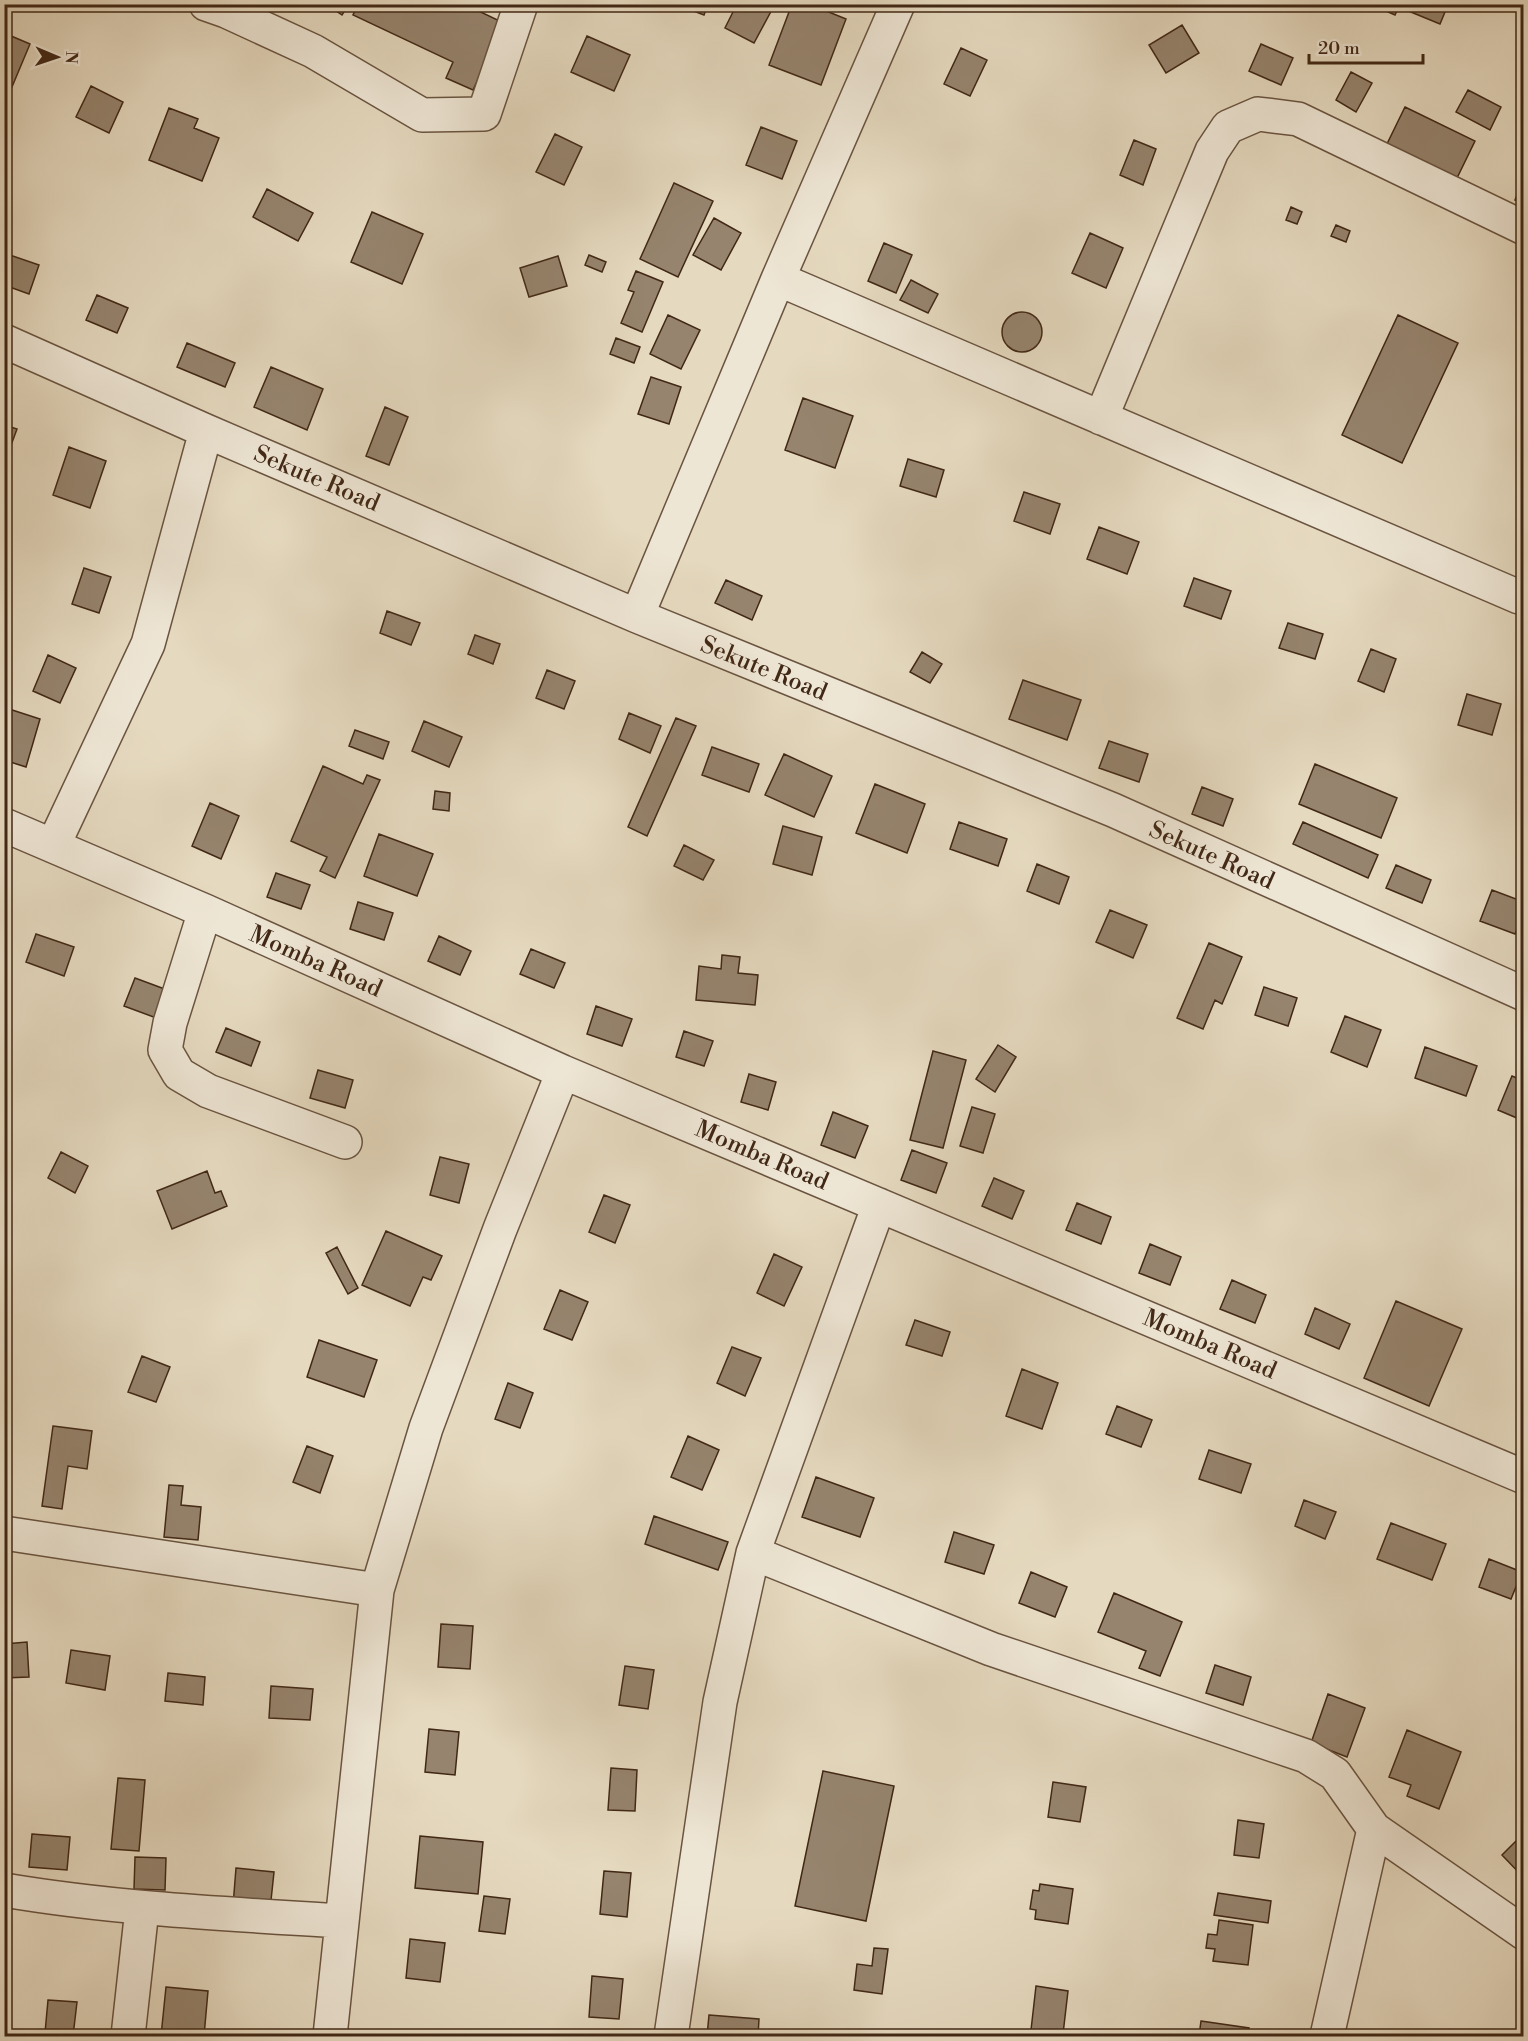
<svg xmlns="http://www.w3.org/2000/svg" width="1528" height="2041" font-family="'Libre Bodoni',serif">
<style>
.building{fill:#96846e;stroke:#412816;stroke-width:1.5}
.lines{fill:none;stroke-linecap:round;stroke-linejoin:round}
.street-casing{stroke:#6a5440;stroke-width:36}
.street{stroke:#eee6d5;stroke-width:33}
.labels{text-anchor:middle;stroke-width:4.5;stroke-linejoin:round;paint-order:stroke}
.street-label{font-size:24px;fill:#412816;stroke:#eee6d5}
</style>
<rect width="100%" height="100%" fill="#e5d9bf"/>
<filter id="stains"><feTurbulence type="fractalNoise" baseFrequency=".00333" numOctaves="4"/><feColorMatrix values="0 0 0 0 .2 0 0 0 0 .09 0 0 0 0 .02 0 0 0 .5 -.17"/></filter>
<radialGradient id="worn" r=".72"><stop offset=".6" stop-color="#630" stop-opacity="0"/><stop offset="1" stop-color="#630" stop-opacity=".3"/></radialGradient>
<path class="building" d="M326,4H349L342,15Z
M358,4H464L504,23L473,90L446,78L453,62L353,15Z
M683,4H708L704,15L683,7Z
M737,4H775L754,43L725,28Z
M792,4H809L846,19L821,85L769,65Z
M1370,4H1400L1395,15Z
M1408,4H1441L1447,7L1440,24L1406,10Z
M1182,25L1199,53L1166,73L1149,45Z
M4,33L30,44L9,94L4,92Z
M587,36L630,55L614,91L571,72Z
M1261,44L1293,58L1281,85L1249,71Z
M961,48L987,60L970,96L944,84Z
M1351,72L1372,83L1356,112L1336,100Z
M91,86L123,102L109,133L76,117Z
M1468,90L1501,107L1490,130L1456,112Z
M1405,107L1475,141L1456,180L1386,146Z
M169,108L198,119L194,128L219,138L202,181L149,160Z
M761,127L797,141L782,179L746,165Z
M555,134L582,147L564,185L536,172Z
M1134,140L1156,149L1143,185L1120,175Z
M1524,177V203L1515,200Z
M674,183L713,201L678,277L640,259Z
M267,189L313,213L298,241L253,217Z
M1291,207L1302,212L1297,224L1286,220Z
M372,212L423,234L402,284L351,262Z
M714,218L741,233L721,270L693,255Z
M1336,225L1350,231L1346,242L1331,236Z
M1090,233L1123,248L1106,288L1072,273Z
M884,243L912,255L896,293L868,281Z
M4,253L39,265L29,294L4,285Z
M589,255L606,262L602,272L585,265Z
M558,256L567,286L529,297L520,268Z
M636,271L663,282L642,332L621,323L634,292L628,290Z
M911,280L938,294L928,313L900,300Z
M97,295L128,308L117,333L86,320Z
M1002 332a20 20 0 1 1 40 0a20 20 0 1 1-40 0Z
M668,315L700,330L681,369L650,354Z
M1398,315L1458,343L1402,463L1342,435Z
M616,338L640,347L634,363L610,354Z
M187,343L235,363L225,387L177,367Z
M271,367L323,389L307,430L254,407Z
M651,377L681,387L669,424L638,414Z
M803,398L853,416L835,468L785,450Z
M385,407L408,417L389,465L366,456Z
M4,425L17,429L7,456L4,454Z
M69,447L106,461L90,508L53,495Z
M908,459L944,470L936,497L900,486Z
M1024,492L1060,504L1050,534L1014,521Z
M1099,527L1139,542L1127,574L1087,559Z
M84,568L111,577L99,613L72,604Z
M1194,578L1231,591L1221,619L1184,606Z
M726,580L762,596L752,620L715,603Z
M387,611L420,623L411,645L380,633Z
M1288,623L1323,634L1315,659L1279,648Z
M475,635L500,644L493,664L468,654Z
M1371,649L1396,659L1384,692L1358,681Z
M922,652L942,664L930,683L910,672Z
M48,655L76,668L60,703L33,691Z
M547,670L575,681L564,709L536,698Z
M1023,680L1081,700L1067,740L1009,719Z
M1467,694L1501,704L1492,735L1458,725Z
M6,708L40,719L26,767L4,760Z
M629,713L661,726L650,753L619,739Z
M676,718L696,726L647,836L628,827Z
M424,721L462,737L449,767L412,751Z
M355,730L389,742L383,759L349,746Z
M1109,741L1148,754L1139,782L1099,768Z
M712,747L759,764L749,792L702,775Z
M784,754L832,776L814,817L765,795Z
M1315,764L1397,798L1381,838L1299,804Z
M323,766L363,784L367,775L380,780L335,878L320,871L327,857L291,841Z
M875,784L925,804L907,853L856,833Z
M1202,787L1233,799L1223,826L1192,814Z
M435,791L450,793L449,811L433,809Z
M210,803L239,816L221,859L192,846Z
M959,822L1007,839L998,866L950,849Z
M1303,822L1378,855L1368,878L1293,844Z
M783,826L822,837L812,875L773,864Z
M379,834L433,854L417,896L364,876Z
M684,845L714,860L703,880L674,866Z
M1037,864L1069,877L1059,904L1027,891Z
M1396,865L1431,880L1422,903L1386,888Z
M276,873L310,885L301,909L267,897Z
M1492,890L1524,902V912L1515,934L1480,921Z
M358,902L393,913L384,940L350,929Z
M1110,910L1147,925L1133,958L1096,942Z
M36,934L74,947L64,976L26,962Z
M439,936L471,951L460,975L428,961Z
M1209,943L1242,957L1222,1004L1215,1000L1203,1029L1177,1018Z
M531,949L565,963L554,988L520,974Z
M722,955L740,957L738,973L758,975L755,1005L696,1000L699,966L721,969Z
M135,978L170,991L159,1019L124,1006Z
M1264,987L1297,998L1288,1026L1255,1015Z
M596,1006L632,1019L622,1046L587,1034Z
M1345,1016L1381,1030L1367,1067L1331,1052Z
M226,1028L260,1042L251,1066L216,1052Z
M684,1031L713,1041L704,1066L676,1057Z
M998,1045L1016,1057L995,1092L976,1079Z
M1425,1047L1477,1066L1466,1096L1415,1078Z
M933,1051L966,1060L943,1148L910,1140Z
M318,1070L353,1080L345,1108L310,1098Z
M749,1074L776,1082L768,1110L741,1102Z
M1512,1076L1524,1081V1121L1498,1110Z
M972,1107L995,1114L983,1153L960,1146Z
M833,1112L868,1126L855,1158L821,1145Z
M912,1150L947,1163L936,1193L901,1180Z
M61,1152L88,1166L75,1193L48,1178Z
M440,1157L469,1164L459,1203L430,1195Z
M207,1171L215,1193L221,1191L227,1206L172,1229L157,1191Z
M994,1178L1024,1191L1012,1219L982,1206Z
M604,1195L630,1205L615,1243L589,1232Z
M1077,1203L1111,1217L1101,1244L1066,1230Z
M386,1231L442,1256L431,1280L423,1277L410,1306L362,1285Z
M1150,1244L1181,1257L1170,1285L1139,1273Z
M337,1247L358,1288L348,1294L326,1253Z
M774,1254L802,1267L784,1306L757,1293Z
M1232,1280L1266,1295L1255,1323L1220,1309Z
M560,1290L588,1302L572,1340L544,1329Z
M1396,1301L1462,1329L1429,1406L1364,1378Z
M1315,1308L1350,1324L1339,1349L1305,1334Z
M915,1320L950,1332L942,1356L906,1345Z
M319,1340L377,1360L364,1397L307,1377Z
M732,1347L761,1358L745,1396L717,1383Z
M142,1356L170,1367L156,1402L128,1392Z
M1022,1369L1058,1383L1042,1429L1006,1416Z
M508,1383L533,1393L520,1428L495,1419Z
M1117,1406L1152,1420L1141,1447L1106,1434Z
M53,1426L92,1431L87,1469L68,1466L62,1509L42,1506Z
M688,1436L719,1450L702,1490L671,1477Z
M307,1446L333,1456L320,1493L293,1482Z
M1209,1450L1251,1464L1241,1493L1199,1479Z
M816,1477L874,1498L860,1537L802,1517Z
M169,1485L183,1486L181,1505L201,1507L198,1540L164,1537Z
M1304,1500L1336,1512L1325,1539L1295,1526Z
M654,1516L728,1542L718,1570L645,1544Z
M1391,1523L1446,1544L1432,1580L1377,1559Z
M954,1532L994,1545L984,1574L945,1562Z
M1489,1559L1522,1572L1511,1599L1479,1587Z
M1031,1572L1067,1587L1055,1617L1019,1603Z
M1114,1593L1182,1622L1160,1676L1139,1668L1146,1651L1098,1632Z
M441,1624L473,1626L470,1669L438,1667Z
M27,1642L29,1677L4,1678V1644Z
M71,1650L110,1656L105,1690L66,1683Z
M1215,1665L1251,1677L1243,1705L1206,1693Z
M625,1666L654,1670L648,1709L619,1705Z
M168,1673L205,1677L203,1705L165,1701Z
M271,1686L313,1689L310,1720L269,1718Z
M1328,1694L1365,1708L1347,1757L1311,1743Z
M429,1729L459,1732L455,1775L425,1772Z
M1407,1730L1461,1752L1439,1809L1407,1796L1411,1785L1389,1777Z
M611,1768L637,1770L635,1811L608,1810Z
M823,1771L894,1786L866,1921L795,1906Z
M118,1778L145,1780L139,1851L111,1849Z
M1053,1782L1086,1787L1080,1822L1048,1817Z
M1238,1820L1264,1824L1259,1858L1234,1855Z
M32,1834L70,1837L67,1870L29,1867Z
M1523,1834L1524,1835V1878L1502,1855Z
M420,1836L483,1842L478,1894L415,1888Z
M135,1857L166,1858L165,1890L134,1889Z
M236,1868L274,1872L270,1910L233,1906Z
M604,1871L631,1873L627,1917L600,1914Z
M1040,1884L1073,1889L1068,1924L1035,1919L1036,1910L1030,1909L1033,1890L1039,1891Z
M1218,1893L1271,1901L1268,1923L1214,1915Z
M484,1896L510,1899L505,1934L479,1931Z
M1219,1920L1253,1925L1248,1965L1213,1961L1215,1949L1206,1948L1208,1934L1217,1935Z
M410,1939L445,1943L440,1982L406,1978Z
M874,1948L888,1949L882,1994L854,1990L857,1964L872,1966Z
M592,1976L623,1979L619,2019L589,2017Z
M1036,1986L1068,1991L1063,2034L1031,2030Z
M166,1987L208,1991L204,2036H161Z
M48,2000L77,2002L73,2036L45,2033Z
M709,2015L759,2019L758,2036H707Z
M1201,2021L1249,2028L1248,2036H1199Z"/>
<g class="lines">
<defs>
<path id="street" d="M206,4L226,11L313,51L422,115L484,114L521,4
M778,279L1519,597H1524
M4,341L206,431L637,616L1113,810L1524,994
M1101,418L1212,151L1228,127L1258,114L1298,119L1524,228
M637,616L778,279L898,4
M4,825L205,911L563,1072L1524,1477
M53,846L148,644L206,431
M205,911L170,1023L165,1050L179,1074L208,1091L345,1142
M4,1533L377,1590
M753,1553L991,1649L1306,1756L1335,1774L1374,1829L1524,1933
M4,1890C117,1909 229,1914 342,1921
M128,2036L142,1909
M330,2036L377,1590L426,1428L500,1229L563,1072
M671,2036L720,1702L753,1553L879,1205
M1327,2036L1374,1829"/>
</defs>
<use href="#street" class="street-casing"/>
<use href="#street" class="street"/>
</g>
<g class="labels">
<g class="street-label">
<text transform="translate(317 478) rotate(23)" y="8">Sekute Road</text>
<text transform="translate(764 668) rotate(22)" y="8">Sekute Road</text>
<text transform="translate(1212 855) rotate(24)" y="8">Sekute Road</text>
<text transform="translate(316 961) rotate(24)" y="8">Momba Road</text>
<text transform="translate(762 1155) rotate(23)" y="8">Momba Road</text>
<text transform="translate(1210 1344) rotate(23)" y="8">Momba Road</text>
</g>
</g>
<rect width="1528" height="2041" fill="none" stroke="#e5d9bf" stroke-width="24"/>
<rect x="6" y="6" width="1516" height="2029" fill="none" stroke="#412816" stroke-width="3"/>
<rect x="12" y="12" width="1504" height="2017" fill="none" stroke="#412816" stroke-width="1.5"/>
<g transform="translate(57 57) rotate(92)" stroke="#eee6d5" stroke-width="4.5" paint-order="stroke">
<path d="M0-4.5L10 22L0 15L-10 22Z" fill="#412816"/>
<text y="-9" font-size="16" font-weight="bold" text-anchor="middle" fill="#412816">N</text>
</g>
<path d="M1309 54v9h114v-9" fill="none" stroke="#412816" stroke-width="3"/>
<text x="1318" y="54" font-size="18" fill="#412816" stroke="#eee6d5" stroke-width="4.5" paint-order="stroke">20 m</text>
<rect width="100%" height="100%" filter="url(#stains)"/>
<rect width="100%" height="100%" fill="url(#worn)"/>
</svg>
